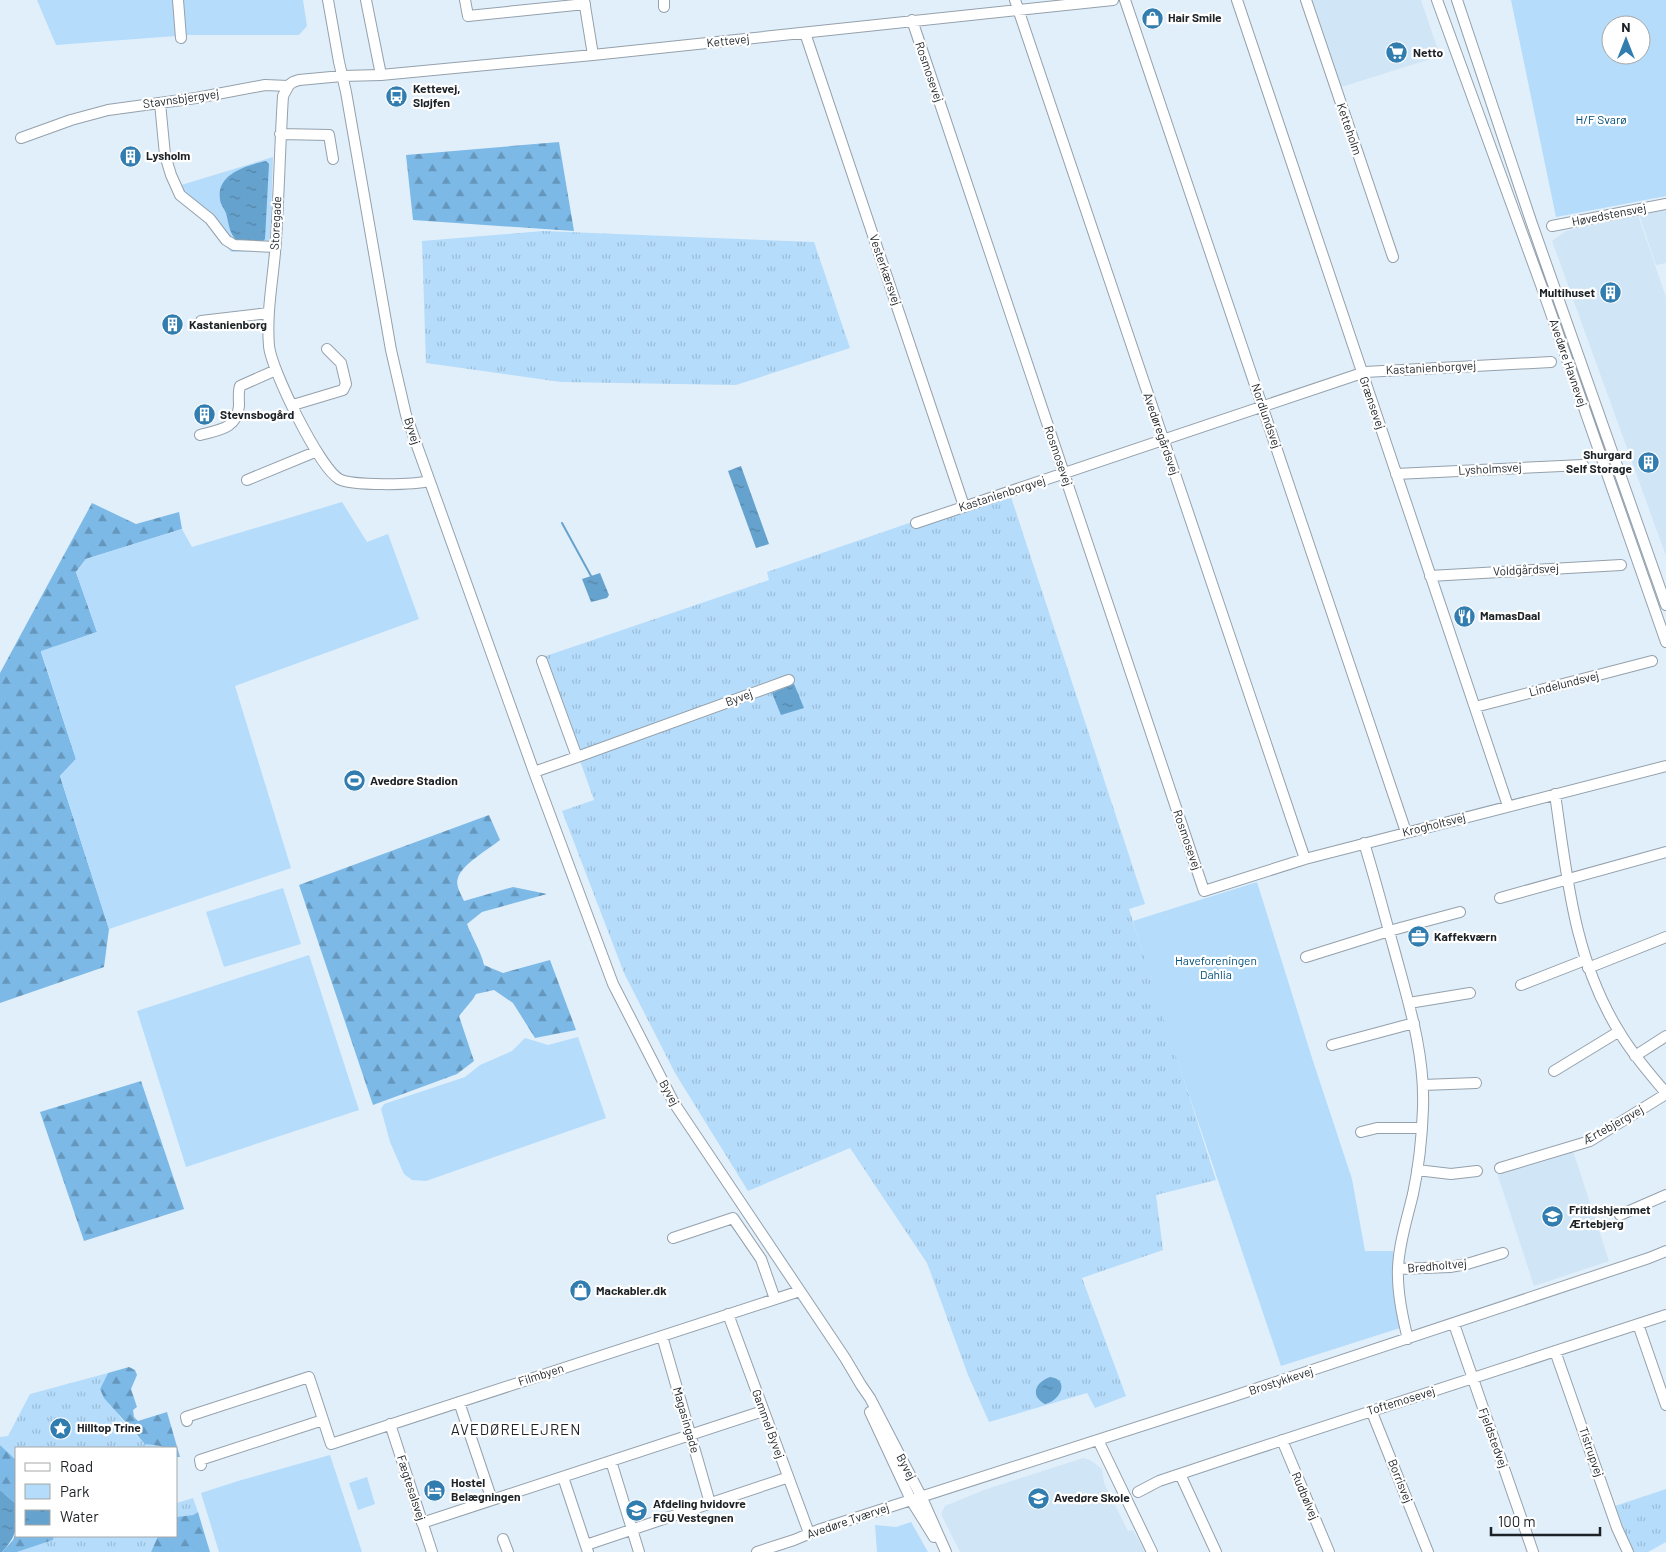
<svg xmlns="http://www.w3.org/2000/svg" width="1666" height="1552" font-family="Barlow,sans-serif">
<style>
.built{fill:#d0e5f5}
.grass{fill:url(#grass-tufts)}
.forest{fill:url(#forest-firs)}
.green{fill:#b5dcfb;fill-rule:evenodd}
.water{fill:url(#water-ripples)}
.lines{fill:none;stroke-linecap:round;stroke-linejoin:round}
.stream{stroke:#66a2ce;stroke-width:2}
.minor-casing{stroke:#94a1ac;stroke-width:12}
.minor{stroke:#fff;stroke-width:10}
.labels{text-anchor:middle;stroke-width:4.5;stroke-linejoin:round;paint-order:stroke}
.poi-label{font-size:12px;font-weight:bold;fill:#1d2226;stroke:#fff;text-anchor:start}
.street-label{font-size:12px;fill:#1d2226;stroke:#fff}
.park-label{font-size:12px;fill:#004f7a;stroke:#fff}
.quarter-label{font-size:15px;letter-spacing:1px;fill:#1d2226;stroke:#fff}
</style>
<defs>
<pattern id="grass-tufts" width="24" height="20" patternUnits="userSpaceOnUse" patternTransform="scale(1.25)"><rect width="24" height="20" fill="#b5dcfb"/><path d="M3 7l-1-3M5 7V3M7 7l1-3M15 17l-1-3M17 17v-4M19 17l1-3" fill="none" stroke="#9bbcd7"/></pattern>
<pattern id="forest-firs" width="22" height="20" patternUnits="userSpaceOnUse" patternTransform="scale(1.25)"><rect width="22" height="20" fill="#7cb9e7"/><path d="M5 1l3.5 6h-7zM16 11l3.5 6h-7z" fill="#6596bb"/></pattern>
<pattern id="water-ripples" width="26" height="14" patternUnits="userSpaceOnUse" patternTransform="scale(1.25)"><rect width="26" height="14" fill="#66a2ce"/><path d="M2 4q2-2 4 0t4 0M15 11q2-2 4 0t4 0" fill="none" stroke="#5384a7"/></pattern>
</defs>
<rect width="100%" height="100%" fill="#e1effa"/>
<path class="built" d="M1302,0H1421L1440,56L1335,89Z
M1666,209V263L1656,265L1639,214Z
M1638,215L1666,297V556L1552,241L1566,231Z
M1573,1151L1609,1261L1534,1286L1497,1173Z
M1083,1458L1090,1460L1102,1469L1104,1483L1128,1531L1133,1530L1145,1552H960L941,1514L945,1506L984,1490Z"/>
<path class="grass" d="M543,231L814,242L850,348L736,385L561,382L426,363L422,241Z
M1002,491L1005,499L1011,497L1145,904L1129,909L1216,1180L1156,1195L1163,1250L1082,1278L1126,1396L1095,1408L1087,1393L989,1422L968,1375L927,1263L850,1148L748,1191L675,1073L624,973L562,811L594,800L543,657L769,580L767,572Z
M108,1373L100,1389C113,1406 126,1429 144,1442C149,1446 157,1445 163,1448H16V1460L0,1445V1437L8,1436L30,1394Z
M1666,1489V1542L1648,1552H1633L1615,1506Z
M193,1498L198,1512L193,1515L176,1518V1501L177,1503Z
M54,1536H158L151,1552H17L53,1540Z"/>
<path class="forest" d="M559,142L574,231L413,220L406,155Z
M92,503L136,524L179,512L182,529L86,559L76,572L97,632L41,652L76,759L60,776L109,929L104,967L0,1003V673Z
M489,815L500,840C489,849 462,864 458,878C455,885 461,894 464,901L513,887L547,894L482,912L467,924C472,938 481,951 484,965L503,973L550,960L576,1030L535,1038L513,1003L494,990L476,994L473,999L459,1016L474,1061L457,1074L373,1105L299,885Z
M141,1081L184,1209L84,1241L40,1112Z
M129,1367L135,1370L137,1375L131,1389L137,1407L133,1410L134,1417L138,1421L167,1412L180,1457H176V1448H163L160,1446L145,1444L104,1398L100,1389L108,1373Z
M0,1445L16,1460V1504L0,1490Z
M198,1512L210,1552H151L158,1536H176L177,1517L193,1515Z
M16,1532V1536H54L53,1540L17,1552H2L13,1540Z"/>
<path class="green" d="M37,0H303L307,26L299,35H189L56,45Z
M1511,0H1666V196L1556,217ZM1611,25H1641V55H1611Z
M273,157L270,251L231,252L178,186Z
M342,502L367,542L388,534L419,619L235,686L291,868L109,929L60,776L76,759L41,651L97,632L76,572L86,559L182,529L192,547Z
M1257,882L1313,1061L1352,1179L1365,1251H1393L1394,1293L1400,1328L1281,1366L1172,1045L1133,921Z
M283,888L301,944L224,967L206,912Z
M309,955L359,1110L186,1167L137,1011Z
M578,1037L606,1118L426,1181L412,1180L404,1174L390,1142L381,1109L384,1104L465,1077L480,1065L512,1051L525,1038L548,1045Z
M330,1455L362,1552H219L201,1493L238,1481Z
M367,1477L375,1504L358,1510L349,1483Z
M911,1522L928,1552H877L875,1525L896,1527Z"/>
<path class="water" d="M266,161L269,164L265,239L262,242L237,241C229,233 229,224 226,213C224,208 220,204 220,199C216,174 247,165 266,161Z
M741,466L769,544L756,548L728,471Z
M600,573L609,595L607,598L591,602L582,579Z
M794,684L804,708L781,715L772,693Z
M1050,1377C1070,1379 1061,1401 1045,1404C1029,1395 1036,1382 1050,1377Z
M0,1490L16,1504C16,1528 19,1533 2,1552H0Z"/>
<g class="lines">
<path class="stream" d="M562,523L591,576"/>
<defs>
<path id="minor" d="M178,0L181,38
M328,0L339,62L346,92L391,350L406,415L534,772L613,984L674,1103L845,1358L861,1385L870,1398L922,1498L946,1552
M366,0L381,75
M465,0L468,16L585,4
M584,0L593,55
M664,0V7
M1015,0L1305,859
M1125,0L1406,832
M1237,0L1508,806
M1306,0L1393,257
M1437,0L1541,285L1666,642
M1457,0L1531,221L1666,605
M912,20L1204,891L1305,859L1666,766
M805,33L964,506
M160,103L165,155L171,175L180,195L210,219L226,240L234,245L275,247
M280,134L329,135L333,159
M21,138L71,120L108,110L196,98L265,85L288,86
M1552,226L1666,204
M201,321L268,313
M293,405L343,390L346,384L341,363L327,349
M200,435C218,430 237,429 239,406C239,399 238,392 240,386L276,370
M1396,474L1583,465
M247,480L315,452
M429,481C414,485 351,486 339,479C319,467 271,369 269,346C266,310 274,275 276,240C279,192 280,144 283,96L289,85L293,82L299,80L342,76L381,75L593,55L1113,0
M916,523L1365,372L1551,362
M1430,576L1621,565
M1475,707L1652,661
M577,757L789,680
M534,772L577,757L542,661
M1555,794C1567,877 1574,960 1620,1033C1633,1055 1650,1074 1666,1093
M1364,843C1375,878 1384,914 1394,949C1408,1001 1425,1053 1423,1108C1422,1137 1419,1166 1413,1194C1407,1219 1399,1243 1398,1268C1397,1292 1402,1316 1408,1339
M1500,898L1666,852
M1306,957L1389,931L1460,912
M1588,968L1666,937
M1521,985L1585,960
M1409,1003L1470,993
M1332,1045L1414,1023
M1635,1056L1666,1036
M1554,1071L1618,1032
M1423,1085L1476,1083
M1361,1132L1377,1128H1422
M1500,1168L1590,1141L1666,1094
M1417,1170L1451,1174L1477,1171
M1620,1215L1666,1195
M673,1238L733,1218L761,1259L775,1299
M1398,1269L1450,1267L1467,1264L1503,1253
M728,1314L809,1533
M1454,1324L1533,1552
M1638,1324L1666,1405
M662,1336L710,1503
M1555,1351L1617,1528L1628,1552
M459,1402L492,1500
M1371,1410L1428,1552
M870,1412L911,1500L934,1537
M187,1421L186,1417L309,1377L331,1444L800,1291
M390,1424L432,1552
M1098,1440L1152,1552
M1282,1440L1329,1552
M611,1461L639,1552
M201,1465L200,1460L323,1420
M1180,1474L1216,1552
M563,1477L588,1552
M1138,1492L1159,1481L1234,1456L1666,1315
M422,1523L763,1411
M503,1539L508,1552
M586,1545L783,1479
M757,1552L794,1540L818,1530L1228,1398L1649,1258L1666,1251"/>
</defs>
<use href="#minor" class="minor-casing"/>
<use href="#minor" class="minor"/>
</g>
<defs>
<symbol id="shop-disc" viewBox="-11 -11 22 22"><circle r="9.5" fill="#317db0" stroke="#fff"/><path d="M-5-2.5h2.3a2.7 3.5 0 0 1 5.4 0H5L5.5 6h-11ZM-1.5-2.5h3a1.5 2.3 0 0 0-3 0Z" fill="#fff"/></symbol>
<symbol id="supermarket-disc" viewBox="-11 -11 22 22"><circle r="9.5" fill="#317db0" stroke="#fff"/><path d="M-6-5.5h2.5l.6 2H6L4.5 2H-2.5L-4.4-4H-6ZM-1.5 3.2a1.3 1.3 0 1 0 .1 0ZM3 3.2a1.3 1.3 0 1 0 .1 0Z" fill="#fff"/></symbol>
<symbol id="bus-disc" viewBox="-11 -11 22 22"><circle r="9.5" fill="#317db0" stroke="#fff"/><path d="M-5-6H5V4H4V6H2V4H-2V6H-4V4H-5ZM-3.5-4V0h7V-4ZM-3.5 1.2v1.5H-2V1.2ZM2 1.2v1.5H3.5V1.2Z" fill="#fff"/></symbol>
<symbol id="building-disc" viewBox="-11 -11 22 22"><circle r="9.5" fill="#317db0" stroke="#fff"/><path d="M-4-6H4V6H1V3H-1V6H-4ZM-2.5-4.3h1.7v1.8h-1.7ZM.8-4.3h1.7v1.8H.8ZM-2.5-1h1.7V.8h-1.7ZM.8-1h1.7V.8H.8Z" fill="#fff"/></symbol>
<symbol id="restaurant-disc" viewBox="-11 -11 22 22"><circle r="9.5" fill="#317db0" stroke="#fff"/><path d="M-5-6h1v4h1v-4h1v4h1v-4h1v5L-1.5 .5V6h-2V.5L-5-1ZM5-6V6H3V1.5H1.5Q1.5-4 5-6Z" fill="#fff"/></symbol>
<symbol id="stadium-disc" viewBox="-11 -11 22 22"><circle r="9.5" fill="#317db0" stroke="#fff"/><path d="M0-5a6.5 5 0 1 0 0 10a6.5 5 0 1 0 0-10ZM-3.5-1.8h7v3.6h-7Z" fill="#fff"/></symbol>
<symbol id="office-disc" viewBox="-11 -11 22 22"><circle r="9.5" fill="#317db0" stroke="#fff"/><path d="M-6-3h4V-5.5h4V-3h4V5H-6ZM-1-4.5V-3h2v-1.5ZM-6 0V1H6V0Z" fill="#fff"/></symbol>
<symbol id="school-disc" viewBox="-11 -11 22 22"><circle r="9.5" fill="#317db0" stroke="#fff"/><path d="M0-5L7-2L0 1L-7-2ZM-4 1L0 2.5L4 1V4Q0 6-4 4Z" fill="#fff"/></symbol>
<symbol id="sight-disc" viewBox="-11 -11 22 22"><circle r="9.5" fill="#317db0" stroke="#fff"/><path d="M0-6L1.8-2.2L6-1.7L2.9 1.2L3.7 5.4L0 3.3L-3.7 5.4L-2.9 1.2L-6-1.7L-1.8-2.2Z" fill="#fff"/></symbol>
<symbol id="hotel-disc" viewBox="-11 -11 22 22"><circle r="9.5" fill="#317db0" stroke="#fff"/><path d="M-6-4.5h1.5V1H6V5H4.5V3h-9V5H-6ZM-4 0a1.8 1.8 0 1 1 3.6 0ZM.5 0V-2.5h3Q6-2.5 6 0Z" fill="#fff"/></symbol>
</defs>
<g fill-rule="evenodd">
<use href="#shop-disc" x="1140" y="6" width="25" height="25"/>
<use href="#supermarket-disc" x="1384" y="40" width="25" height="25"/>
<use href="#bus-disc" x="384" y="84" width="25" height="25"/>
<use href="#building-disc" x="118" y="144" width="25" height="25"/>
<use href="#building-disc" x="1598" y="280" width="25" height="25"/>
<use href="#building-disc" x="160" y="312" width="25" height="25"/>
<use href="#building-disc" x="192" y="402" width="25" height="25"/>
<use href="#building-disc" x="1636" y="450" width="25" height="25"/>
<use href="#restaurant-disc" x="1452" y="604" width="25" height="25"/>
<use href="#stadium-disc" x="342" y="768" width="25" height="25"/>
<use href="#office-disc" x="1406" y="924" width="25" height="25"/>
<use href="#school-disc" x="1540" y="1204" width="25" height="25"/>
<use href="#shop-disc" x="568" y="1278" width="25" height="25"/>
<use href="#sight-disc" x="48" y="1416" width="25" height="25"/>
<use href="#hotel-disc" x="422" y="1478" width="25" height="25"/>
<use href="#school-disc" x="1026" y="1486" width="25" height="25"/>
<use href="#school-disc" x="624" y="1498" width="25" height="25"/>
</g>
<g class="labels">
<g class="poi-label">
<text x="1168" y="22">Hair Smile</text>
<text x="1413" y="57">Netto</text>
<text x="413" y="93">Kettevej,<tspan x="413" dy="14">Sløjfen</tspan></text>
<text x="146" y="160">Lysholm</text>
<text x="1595" y="297" text-anchor="end">Multihuset</text>
<text x="189" y="329">Kastanienborg</text>
<text x="220" y="419">Stevnsbogård</text>
<text x="1632" y="459" text-anchor="end">Shurgard<tspan x="1632" dy="14">Self Storage</tspan></text>
<text x="1480" y="620">MamasDaal</text>
<text x="370" y="785">Avedøre Stadion</text>
<text x="1434" y="941">Kaffekværn</text>
<text x="1569" y="1214">Fritidshjemmet<tspan x="1569" dy="14">Ærtebjerg</tspan></text>
<text x="596" y="1295">Mackabler.dk</text>
<text x="77" y="1432">Hilltop Trine</text>
<text x="451" y="1487">Hostel<tspan x="451" dy="14">Belægningen</tspan></text>
<text x="1054" y="1502">Avedøre Skole</text>
<text x="653" y="1508">Afdeling hvidovre<tspan x="653" dy="14">FGU Vestegnen</tspan></text>
</g>
<g class="street-label">
<text transform="translate(728 41) rotate(-6)" y="4">Kettevej</text>
<text transform="translate(929 72) rotate(71)" y="4">Rosmosevej</text>
<text transform="translate(181 99) rotate(-8)" y="4">Stavnsbjergvej</text>
<text transform="translate(1349 129) rotate(71)" y="4">Ketteholm</text>
<text transform="translate(1609 215) rotate(-11)" y="4">Høvedstensvej</text>
<text transform="translate(276 223) rotate(-87)" y="4">Storegade</text>
<text transform="translate(885 270) rotate(71)" y="4">Vesterkærsvej</text>
<text transform="translate(1568 363) rotate(71)" y="4">Avedøre Havnevej</text>
<text transform="translate(1431 368) rotate(-3)" y="4">Kastanienborgvej</text>
<text transform="translate(1372 403) rotate(71)" y="4">Grænsevej</text>
<text transform="translate(1266 416) rotate(71)" y="4">Nordlundsvej</text>
<text transform="translate(412 431) rotate(72)" y="4">Byvej</text>
<text transform="translate(1161 434) rotate(71)" y="4">Avedøregårdsvej</text>
<text transform="translate(1058 456) rotate(71)" y="4">Rosmosevej</text>
<text transform="translate(1490 469) rotate(-3)" y="4">Lysholmsvej</text>
<text transform="translate(1002 494) rotate(-18)" y="4">Kastanienborgvej</text>
<text transform="translate(1526 570) rotate(-3)" y="4">Voldgårdsvej</text>
<text transform="translate(1564 684) rotate(-14)" y="4">Lindelundsvej</text>
<text transform="translate(739 698) rotate(-20)" y="4">Byvej</text>
<text transform="translate(1434 825) rotate(-14)" y="4">Krogholtsvej</text>
<text transform="translate(1187 840) rotate(71)" y="4">Rosmosevej</text>
<text transform="translate(669 1093) rotate(61)" y="4">Byvej</text>
<text transform="translate(1613 1125) rotate(-29)" y="4">Ærtebjergvej</text>
<text transform="translate(1437 1266) rotate(-5)" y="4">Bredholtvej</text>
<text transform="translate(541 1375) rotate(-18)" y="4">Filmbyen</text>
<text transform="translate(1281 1381) rotate(-18)" y="4">Brostykkevej</text>
<text transform="translate(1401 1401) rotate(-17)" y="4">Toftemosevej</text>
<text transform="translate(686 1420) rotate(74)" y="4">Magasingade</text>
<text transform="translate(768 1424) rotate(70)" y="4">Gammel Byvej</text>
<text transform="translate(1493 1438) rotate(70)" y="4">Fjeldstedvej</text>
<text transform="translate(1591 1452) rotate(71)" y="4">Tistrupvej</text>
<text transform="translate(906 1467) rotate(62)" y="4">Byvej</text>
<text transform="translate(1400 1481) rotate(68)" y="4">Borrisvej</text>
<text transform="translate(411 1488) rotate(72)" y="4">Fægtesalsvej</text>
<text transform="translate(1305 1496) rotate(67)" y="4">Rudbølvej</text>
<text transform="translate(848 1521) rotate(-19)" y="4">Avedøre Tværvej</text>
</g>
<g class="park-label">
<text x="1601" y="124">H/F Svarø</text>
<text x="1216" y="965">Haveforeningen<tspan x="1216" dy="14">Dahlia</tspan></text>
</g>
<g class="quarter-label">
<text x="516" y="1435">AVEDØRELEJREN</text>
</g>
</g>
<rect x="15" y="1447" width="162" height="90" fill="#ffffff" stroke="#a5a7a8"/>
<rect x="25" y="1463" width="25" height="8" fill="#ffffff" stroke="#a5a7a8"/>
<text x="60" y="1472" font-size="15" fill="#1d2226">Road</text>
<rect x="25" y="1484" width="25" height="15" fill="#b5dcfb" stroke="#a5a7a8"/>
<text x="60" y="1497" font-size="15" fill="#1d2226">Park</text>
<rect x="25" y="1510" width="25" height="15" fill="url(#water-ripples)" stroke="#a5a7a8"/>
<text x="60" y="1522" font-size="15" fill="#1d2226">Water</text>
<g transform="translate(1626 40)"><circle r="24" fill="#ffffff" stroke="#a5a7a8"/>
<path d="M0-4L9 19L0 12L-9 19Z" fill="#317db0"/>
<text y="-8" font-size="14" font-weight="bold" text-anchor="middle" fill="#1d2226">N</text>
</g>
<path d="M1491 1527v8h109v-8" fill="none" stroke="#1d2226" stroke-width="2.5"/>
<text x="1498" y="1527" font-size="15" fill="#1d2226" stroke="#ffffff" stroke-width="4" paint-order="stroke">100 m</text>
</svg>
